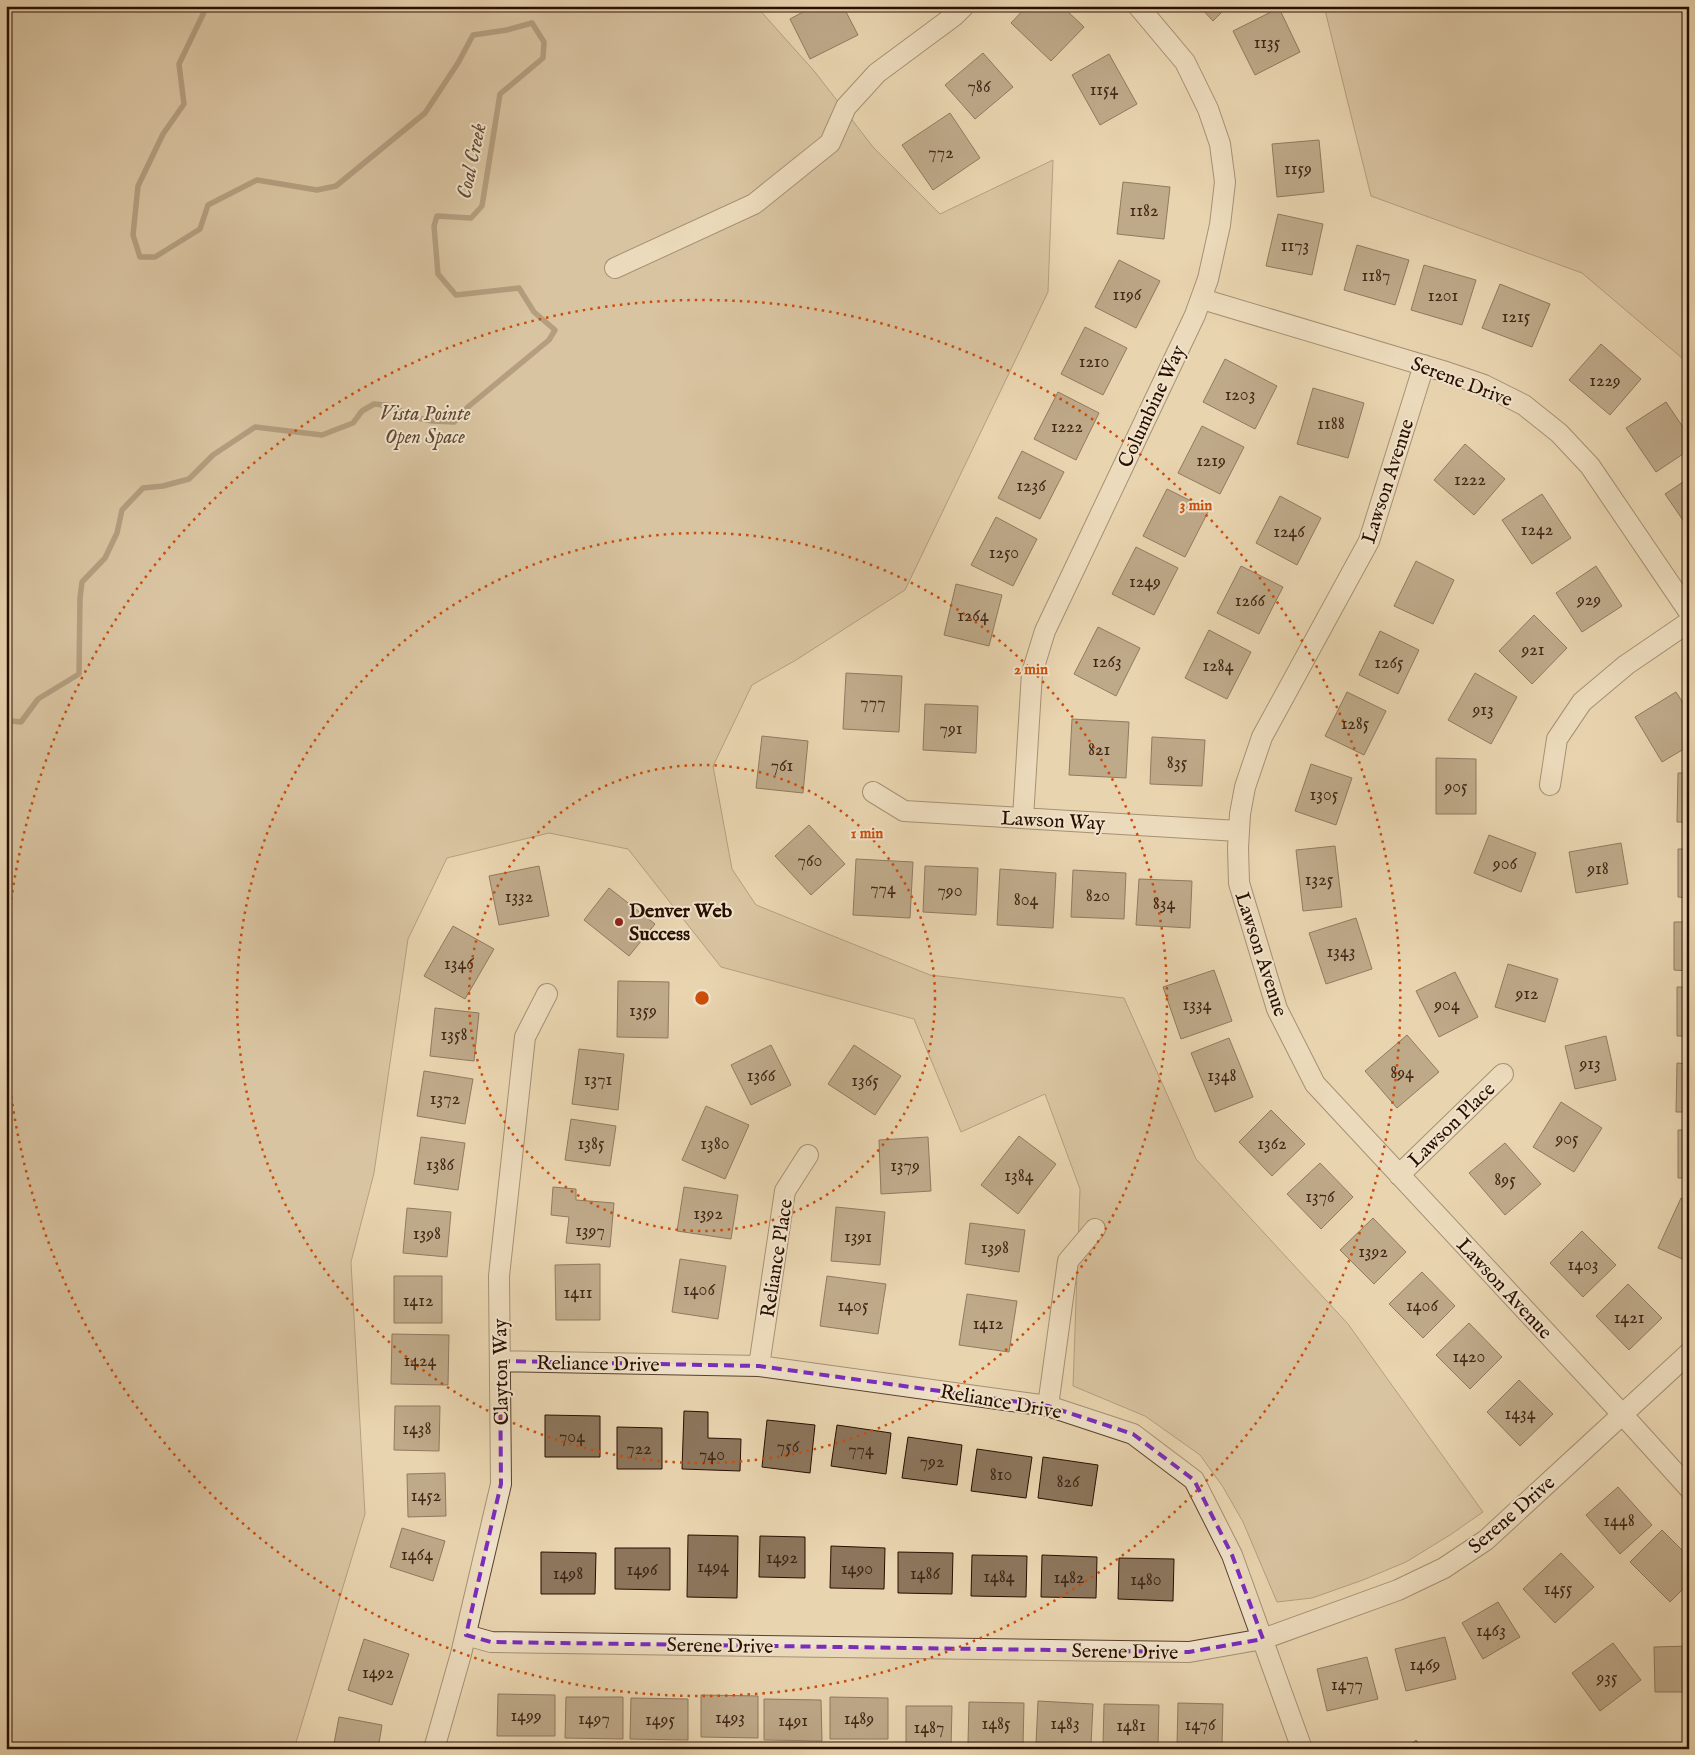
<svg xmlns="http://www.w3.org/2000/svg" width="1695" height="1755" font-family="'IM FELL English',serif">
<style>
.green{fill:#c8b291;stroke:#786048}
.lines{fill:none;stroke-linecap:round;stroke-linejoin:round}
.stream{stroke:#755d46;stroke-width:5.5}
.building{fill:#8c755b;stroke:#290e00}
.minor-casing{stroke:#59402c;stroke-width:22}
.minor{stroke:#f0e3cb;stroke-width:20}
.marked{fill:none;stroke:#7b2cbf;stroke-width:4;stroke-dasharray:10 6;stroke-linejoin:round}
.ring{fill:none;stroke:#cb4e0a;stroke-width:2.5;stroke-dasharray:2.5 5}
.poi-dot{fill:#8f2418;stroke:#f0e3cb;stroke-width:2}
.labels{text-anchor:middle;stroke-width:4;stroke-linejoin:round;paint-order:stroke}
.number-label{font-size:18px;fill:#422817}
.street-label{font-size:20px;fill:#290e00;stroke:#f0e3cb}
.park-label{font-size:20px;font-style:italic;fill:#614733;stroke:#f0e3cb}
.poi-label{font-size:20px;font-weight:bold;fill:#290e00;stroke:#f0e3cb;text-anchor:start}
.water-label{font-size:21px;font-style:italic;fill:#624934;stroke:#f0e3cb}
.centre{fill:#cb4e0a;stroke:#f0e3cb;stroke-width:2.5}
.ring-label{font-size:15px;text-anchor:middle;font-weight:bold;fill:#cb4e0a;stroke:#f0e3cb;stroke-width:4;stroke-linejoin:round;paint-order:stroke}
</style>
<rect width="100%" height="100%" fill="#e8d4af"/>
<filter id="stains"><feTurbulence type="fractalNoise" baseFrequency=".004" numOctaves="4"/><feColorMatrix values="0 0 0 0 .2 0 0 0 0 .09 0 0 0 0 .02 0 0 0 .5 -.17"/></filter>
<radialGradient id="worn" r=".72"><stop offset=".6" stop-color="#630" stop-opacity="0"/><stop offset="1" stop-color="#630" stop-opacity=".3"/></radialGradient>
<path class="green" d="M6,6H756L815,72L873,147L940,214L1053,160L1048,292L905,590L796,660L752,685L713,766L732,869L756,905L930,975L1124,998L1196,1159L1348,1324L1483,1512L1450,1535L1406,1562L1363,1580L1312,1598L1277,1602L1243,1522L1223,1487L1200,1455L1145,1416L1073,1386L1080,1189L1045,1094L961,1132L914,1019L721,967L628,849L549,833L447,858L408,939L374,1173L351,1262L365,1514L294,1749H6Z
M1324,6H1689V364L1582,273L1371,196Z"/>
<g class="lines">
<path class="stream" d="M6,712L11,721L21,722L38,699L79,674L80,598L82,582L105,558L117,533L122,510L143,488L163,486L189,479L213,455L255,427L322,435L353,423L362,411L374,404L394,406L408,416L432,421L454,422L469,406L549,340L555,330L534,312L519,288L456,295L438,274L434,226L437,216L471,218L482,206L500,94L543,58L544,42L532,23L507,30L473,35L458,63L425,113L336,186L317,190L257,180L208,205L200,229L155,257H140L133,235L138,186L163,134L184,104L179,64L207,6"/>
</g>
<path class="building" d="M814,6H843L858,35L810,59L790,19Z
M1027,6H1062L1084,27L1051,61L1011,23Z
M1199,6H1228L1213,21Z
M1279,8L1300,52L1255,75L1233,31Z
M983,53L1013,87L975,119L945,85Z
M1109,54L1137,104L1100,125L1072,75Z
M950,113L980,158L933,190L902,145Z
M1319,140L1324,192L1277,197L1272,144Z
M1123,182L1170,187L1164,239L1117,234Z
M1278,214L1323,224L1312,275L1266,266Z
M1357,245L1409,260L1395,305L1344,290Z
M1119,260L1160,281L1136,328L1095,307Z
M1424,265L1476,280L1462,325L1411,310Z
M1500,284L1550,304L1532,347L1482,328Z
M1085,327L1127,348L1103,395L1061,374Z
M1601,344L1641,379L1610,415L1569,380Z
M1225,359L1277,386L1255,429L1203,402Z
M1313,388L1364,403L1348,458L1297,444Z
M1058,392L1099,413L1076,460L1034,439Z
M1666,402L1689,436V450L1656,472L1626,428Z
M1202,426L1244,447L1220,494L1178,473Z
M1465,444L1505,479L1474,515L1434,480Z
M1022,451L1064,472L1040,519L998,498Z
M1689,478V529L1665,494Z
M1167,489L1209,510L1185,557L1143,536Z
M1542,494L1571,538L1532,564L1502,520Z
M1280,496L1321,518L1297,565L1256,543Z
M996,517L1037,539L1013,586L971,565Z
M1136,547L1178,568L1154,615L1112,594Z
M1416,561L1454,580L1433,624L1394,606Z
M1241,566L1283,587L1259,634L1217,613Z
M1596,566L1622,606L1582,632L1556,593Z
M956,584L1002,595L989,646L944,635Z
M1534,615L1567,648L1532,684L1499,651Z
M1098,627L1140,648L1116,696L1074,674Z
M1209,630L1251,652L1227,699L1185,678Z
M1380,631L1419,650L1398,694L1359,675Z
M846,673L902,676L899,732L843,729Z
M1475,673L1517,697L1491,744L1448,720Z
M1347,692L1386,711L1364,755L1325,736Z
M1676,692L1689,712V746L1662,762L1635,717Z
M925,704L978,706L976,753L923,750Z
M1072,719L1129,722L1126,778L1069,775Z
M762,736L808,741L803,793L756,788Z
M1152,737L1205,740L1202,786L1150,784Z
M1436,758L1476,759V814H1436Z
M1311,764L1352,778L1336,825L1295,811Z
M1678,773H1689V822H1677Z
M809,825L845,864L811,895L775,856Z
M1489,835L1536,853L1521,892L1474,873Z
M1621,843L1628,884L1576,893L1569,852Z
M1335,846L1342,907L1303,911L1296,850Z
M1678,849H1689V898L1678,897Z
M856,859L913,862L910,918L853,915Z
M539,866L549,916L499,925L489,876Z
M925,866L978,868L976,915L923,912Z
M1000,869L1056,873L1053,928L997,925Z
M1073,870L1126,873L1124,919L1071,917Z
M1139,879L1192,881L1190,928L1136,925Z
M609,888L655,924L629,956L584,920Z
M1356,918L1372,969L1326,984L1309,933Z
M1674,922H1689V971L1674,970Z
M453,926L494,949L465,999L424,976Z
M1508,964L1558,979L1545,1022L1495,1007Z
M1214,970L1232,1021L1181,1039L1163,987Z
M1455,972L1478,1017L1439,1037L1416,991Z
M618,981L669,982L668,1038L617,1037Z
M1677,987H1689V1036H1677Z
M435,1008L479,1013L474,1061L430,1056Z
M1407,1035L1439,1072L1397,1108L1365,1071Z
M1606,1036L1616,1080L1575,1089L1565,1046Z
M1229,1038L1253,1097L1215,1112L1191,1053Z
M771,1045L791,1085L751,1105L731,1065Z
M854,1045L901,1076L875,1115L828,1084Z
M579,1049L624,1054L618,1110L572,1104Z
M1677,1063L1689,1064V1112H1676Z
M424,1071L473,1079L465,1124L417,1116Z
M1561,1102L1602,1128L1574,1172L1533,1147Z
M706,1106L749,1125L725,1179L682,1160Z
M1271,1110L1305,1144L1272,1176L1239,1142Z
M571,1119L616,1126L610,1166L565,1160Z
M1678,1130H1689V1178H1678Z
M1019,1136L1056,1164L1018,1214L981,1185Z
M421,1137L465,1143L458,1190L414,1184Z
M928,1137L931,1191L881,1194L879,1140Z
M1505,1143L1541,1184L1505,1215L1469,1173Z
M1320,1163L1353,1197L1321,1229L1287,1194Z
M553,1187L576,1189V1200L614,1203L610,1247L566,1243L569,1217L551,1215Z
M684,1187L738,1195L731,1239L677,1231Z
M1681,1198L1689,1201V1262L1658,1248Z
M836,1207L885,1212L880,1265L831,1261Z
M407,1208L451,1212L447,1257L403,1253Z
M1373,1218L1406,1252L1374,1284L1340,1250Z
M970,1223L1025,1230L1019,1272L965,1264Z
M1582,1231L1616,1265L1583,1297L1550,1263Z
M680,1259L726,1266L718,1319L672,1312Z
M600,1264V1320H556L555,1265Z
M1422,1272L1455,1306L1423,1338L1389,1304Z
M394,1276H442V1323H394Z
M827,1276L886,1284L878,1334L820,1326Z
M1628,1284L1662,1318L1629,1350L1596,1316Z
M967,1294L1017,1301L1009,1352L959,1345Z
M1469,1323L1502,1357L1470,1389L1436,1355Z
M392,1334L449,1335L448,1385L391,1384Z
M1519,1380L1553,1414L1520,1446L1487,1412Z
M395,1406H440L439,1451L394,1450Z
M684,1411L708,1412V1438L741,1439L740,1471L682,1469Z
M545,1415L600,1416V1457H545Z
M767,1420L815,1425L810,1473L762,1467Z
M837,1425L891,1433L886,1474L831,1466Z
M617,1427L662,1428V1469H617Z
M908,1437L962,1445L957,1485L902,1478Z
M977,1449L1032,1457L1026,1498L971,1491Z
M1043,1457L1098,1465L1092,1506L1038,1498Z
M445,1473L446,1516L408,1517L407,1474Z
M1618,1487L1652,1525L1620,1554L1586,1515Z
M402,1528L445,1541L433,1581L390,1567Z
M1662,1530L1689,1557V1583L1670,1602L1630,1562Z
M688,1535L738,1536L737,1598L687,1597Z
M760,1536L805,1537V1578L759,1577Z
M831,1546L885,1548L884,1589L830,1588Z
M615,1548H670V1590L615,1589Z
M541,1552L596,1553L595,1594H541Z
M898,1552L953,1553L952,1594L898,1593Z
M1561,1553L1594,1587L1555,1623L1523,1589Z
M972,1555L1027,1556L1026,1597L971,1596Z
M1042,1555L1097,1557L1096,1598L1041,1597Z
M1119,1558L1174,1559L1173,1601L1118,1599Z
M1498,1602L1520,1637L1483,1659L1462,1623Z
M1445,1637L1456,1679L1406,1691L1395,1649Z
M364,1639L409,1654L392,1705L348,1690Z
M1613,1643L1641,1680L1600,1711L1572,1673Z
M1689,1646V1692H1655L1654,1647Z
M1367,1657L1378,1699L1327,1711L1317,1669Z
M498,1694L555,1695V1736H497Z
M701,1695L758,1696V1738L701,1737Z
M566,1697H623V1739L565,1738Z
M830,1697L888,1698V1739H830Z
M631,1698L688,1699V1740L630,1739Z
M764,1699L821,1700L822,1741L764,1740Z
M1038,1701L1093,1704L1091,1745L1036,1743Z
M969,1702L1024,1703L1023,1745L968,1743Z
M1178,1703L1223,1704L1222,1745H1177Z
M1104,1704L1159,1705L1158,1746L1103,1745Z
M906,1706H952L951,1748L906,1747Z
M339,1717L382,1725L378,1749H333Z
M1416,1740L1423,1749H1406Z
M1541,1745H1587V1749H1541Z"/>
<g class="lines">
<defs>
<path id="minor" d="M615,268L754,204L830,143L846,107L877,73L954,16L964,6
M1202,299L1443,371L1484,385L1524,405L1559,433L1590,466L1689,612
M1424,365L1369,541L1262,737L1245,787L1240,814L1238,848L1239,883L1277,1009L1315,1084L1622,1414L1689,1488
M1550,785L1557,739L1582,702L1626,665L1689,622
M873,792L904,811L1238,831
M1023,818L1032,673L1045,631L1195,315L1208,279L1220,225L1225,182L1220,144L1208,109L1185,62L1138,6
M1399,1175L1503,1074
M500,1361L759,1366L1048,1406L1133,1434L1194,1480L1232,1555L1302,1749
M759,1366L785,1191L808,1155
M1048,1406L1068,1261L1095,1229
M466,1635L491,1642L1189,1652L1263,1639L1398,1590L1444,1568L1486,1540L1689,1353
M434,1749L461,1654L501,1484L499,1276L525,1037L547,994"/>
</defs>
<use href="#minor" class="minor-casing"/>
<use href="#minor" class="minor"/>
</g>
<path d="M0 0H1695V1755H0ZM500,1361L759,1366L1048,1406L1133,1434L1194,1480L1232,1555L1263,1639L1189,1652L491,1642L466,1635L501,1484Z" fill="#e8d4af" fill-opacity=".55" fill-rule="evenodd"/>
<path class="marked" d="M500,1361L759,1366L1048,1406L1133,1434L1194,1480L1232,1555L1263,1639L1189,1652L491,1642L466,1635L501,1484Z"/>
<g class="ring">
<circle cx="702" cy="998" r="233"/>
<circle cx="702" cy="998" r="465"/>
<path d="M7 937A698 698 0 1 1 7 1059"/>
</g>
<circle class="poi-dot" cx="619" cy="922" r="5"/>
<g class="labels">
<g class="number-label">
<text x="1267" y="48">1135</text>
<text x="979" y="92">786</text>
<text x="1104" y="95">1154</text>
<text x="941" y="158">772</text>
<text x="1298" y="174">1159</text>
<text x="1144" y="216">1182</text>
<text x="1295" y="251">1173</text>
<text x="1376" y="281">1187</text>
<text x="1127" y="300">1196</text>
<text x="1443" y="301">1201</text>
<text x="1516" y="322">1215</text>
<text x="1094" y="367">1210</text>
<text x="1605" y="386">1229</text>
<text x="1240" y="400">1203</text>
<text x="1331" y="429">1188</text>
<text x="1067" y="432">1222</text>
<text x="1211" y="466">1219</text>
<text x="1470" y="485">1222</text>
<text x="1031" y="491">1236</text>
<text x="1537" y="535">1242</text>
<text x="1289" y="537">1246</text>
<text x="1004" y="558">1250</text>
<text x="1145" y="587">1249</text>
<text x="1589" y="605">929</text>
<text x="1250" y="606">1266</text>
<text x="973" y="621">1264</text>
<text x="1533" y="655">921</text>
<text x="1107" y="667">1263</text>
<text x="1389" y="668">1265</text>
<text x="1218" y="671">1284</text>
<text x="873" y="708">777</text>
<text x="1483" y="715">913</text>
<text x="1355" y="729">1285</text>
<text x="951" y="734">791</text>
<text x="1099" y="755">821</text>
<text x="1177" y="768">835</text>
<text x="782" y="771">761</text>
<text x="1456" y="792">905</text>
<text x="1324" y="800">1305</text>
<text x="810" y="866">760</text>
<text x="1505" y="869">906</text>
<text x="1598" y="874">918</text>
<text x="1319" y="885">1325</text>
<text x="883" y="894">774</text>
<text x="950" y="896">790</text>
<text x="1098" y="901">820</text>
<text x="519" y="902">1332</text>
<text x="1026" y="905">804</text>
<text x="1164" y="909">834</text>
<text x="1341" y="957">1343</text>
<text x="459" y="969">1346</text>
<text x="1527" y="999">912</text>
<text x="1197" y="1010">1334</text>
<text x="1447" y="1010">904</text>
<text x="643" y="1016">1359</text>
<text x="454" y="1040">1358</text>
<text x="1590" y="1069">913</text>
<text x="1402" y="1078">894</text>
<text x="761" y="1081">1366</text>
<text x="1222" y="1081">1348</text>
<text x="598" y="1085">1371</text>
<text x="865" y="1086">1365</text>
<text x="445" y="1104">1372</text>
<text x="1567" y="1144">905</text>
<text x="591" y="1149">1385</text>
<text x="715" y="1149">1380</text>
<text x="1272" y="1149">1362</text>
<text x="440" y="1170">1386</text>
<text x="905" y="1171">1379</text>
<text x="1019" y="1181">1384</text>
<text x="1505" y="1185">895</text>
<text x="1320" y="1202">1376</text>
<text x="708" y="1219">1392</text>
<text x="590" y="1236">1397</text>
<text x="427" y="1239">1398</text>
<text x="858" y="1242">1391</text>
<text x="995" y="1253">1398</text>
<text x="1373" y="1257">1392</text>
<text x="1583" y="1270">1403</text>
<text x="699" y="1295">1406</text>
<text x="578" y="1298">1411</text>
<text x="418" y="1306">1412</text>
<text x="853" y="1311">1405</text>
<text x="1422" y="1311">1406</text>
<text x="1629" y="1323">1421</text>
<text x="988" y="1329">1412</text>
<text x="1469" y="1362">1420</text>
<text x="420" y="1366">1424</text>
<text x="1520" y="1419">1434</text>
<text x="417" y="1434">1438</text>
<text x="572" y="1442">704</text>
<text x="788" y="1452">756</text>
<text x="639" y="1454">722</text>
<text x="861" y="1455">774</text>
<text x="712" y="1460">740</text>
<text x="932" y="1467">792</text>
<text x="1001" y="1480">810</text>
<text x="1068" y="1487">826</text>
<text x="426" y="1501">1452</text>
<text x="1619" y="1526">1448</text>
<text x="417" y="1560">1464</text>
<text x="782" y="1563">1492</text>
<text x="713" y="1572">1494</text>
<text x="857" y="1574">1490</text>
<text x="642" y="1575">1496</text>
<text x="568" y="1579">1498</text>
<text x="925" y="1579">1486</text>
<text x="999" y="1582">1484</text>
<text x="1069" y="1583">1482</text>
<text x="1146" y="1585">1480</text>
<text x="1558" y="1594">1455</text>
<text x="1491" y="1636">1463</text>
<text x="1425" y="1670">1469</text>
<text x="378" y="1678">1492</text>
<text x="1607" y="1683">935</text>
<text x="1347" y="1690">1477</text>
<text x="526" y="1721">1499</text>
<text x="730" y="1723">1493</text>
<text x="594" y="1724">1497</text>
<text x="859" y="1724">1489</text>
<text x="660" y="1725">1495</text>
<text x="793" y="1726">1491</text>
<text x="996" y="1729">1485</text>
<text x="1065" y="1729">1483</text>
<text x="1200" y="1730">1476</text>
<text x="1131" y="1731">1481</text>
<text x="929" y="1733">1487</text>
</g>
<g class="street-label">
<text transform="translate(1462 381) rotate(21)" y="7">Serene Drive</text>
<text transform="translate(1151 406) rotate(-65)" y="7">Columbine Way</text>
<text transform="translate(1387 481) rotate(-72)" y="7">Lawson Avenue</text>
<text transform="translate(1053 820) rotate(3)" y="7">Lawson Way</text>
<text transform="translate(1262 954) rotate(72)" y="7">Lawson Avenue</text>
<text transform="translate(1451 1124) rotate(-44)" y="7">Lawson Place</text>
<text transform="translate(776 1258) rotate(-81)" y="7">Reliance Place</text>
<text transform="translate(1505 1288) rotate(47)" y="7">Lawson Avenue</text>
<text transform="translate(598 1363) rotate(1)" y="7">Reliance Drive</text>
<text transform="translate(500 1372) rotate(-91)" y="7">Clayton Way</text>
<text transform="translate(1001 1401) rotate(10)" y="7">Reliance Drive</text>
<text transform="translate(1511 1514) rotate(-41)" y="7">Serene Drive</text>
<text transform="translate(720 1645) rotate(1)" y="7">Serene Drive</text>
<text transform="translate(1125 1651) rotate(1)" y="7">Serene Drive</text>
</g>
<g class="park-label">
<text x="425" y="420">Vista Pointe<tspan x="425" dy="23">Open Space</tspan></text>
</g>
<g class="poi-label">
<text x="629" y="917">Denver Web<tspan x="629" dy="23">Success</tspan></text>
</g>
<g class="water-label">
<text transform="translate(471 161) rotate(-78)" y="7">Coal Creek</text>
</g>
</g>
<circle cx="702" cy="998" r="8" class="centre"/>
<g class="ring-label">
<text x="1196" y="510">3 min</text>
<text x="1031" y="674">2 min</text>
<text x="867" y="838">1 min</text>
</g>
<rect width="1695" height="1755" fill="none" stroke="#e8d4af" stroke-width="25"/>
<rect x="8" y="8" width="1680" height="1740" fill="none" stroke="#290e00" stroke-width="2.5"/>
<rect x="12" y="12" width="1670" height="1730" fill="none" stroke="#290e00"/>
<rect width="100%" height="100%" filter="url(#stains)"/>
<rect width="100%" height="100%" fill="url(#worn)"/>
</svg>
